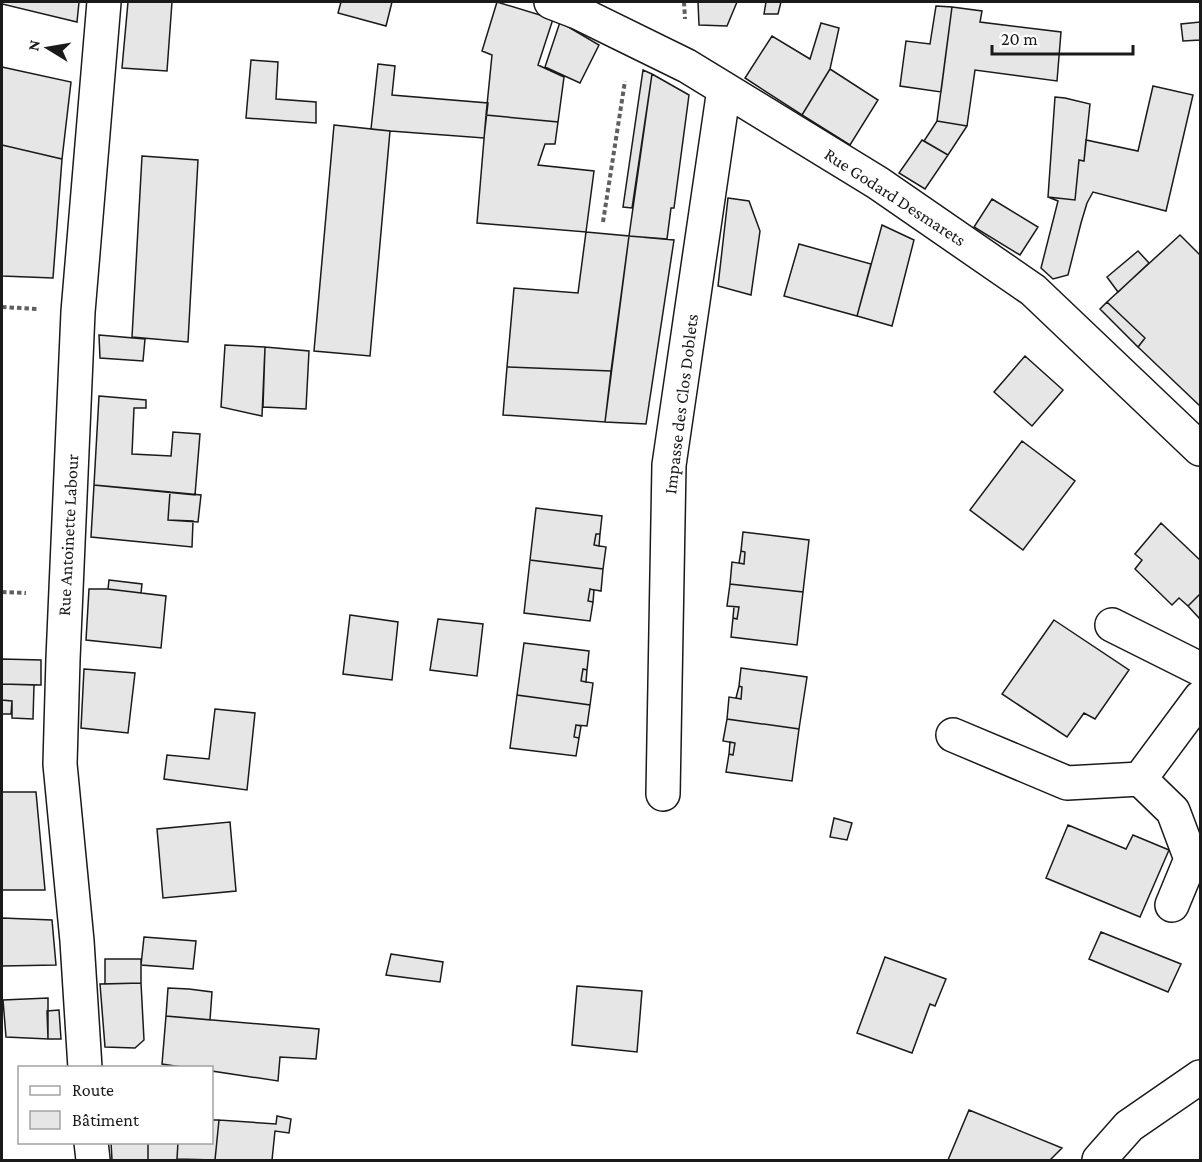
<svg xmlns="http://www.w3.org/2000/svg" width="1202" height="1162" font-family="'Crimson Pro',serif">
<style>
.building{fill:#e6e6e6;stroke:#1a1a1a;stroke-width:1.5}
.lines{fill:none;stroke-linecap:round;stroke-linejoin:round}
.minor-casing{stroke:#1a1a1a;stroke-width:36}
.path{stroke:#5f5f5f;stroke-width:4;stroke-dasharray:4.5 3;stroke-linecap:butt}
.minor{stroke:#fff;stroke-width:33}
.labels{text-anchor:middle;stroke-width:4.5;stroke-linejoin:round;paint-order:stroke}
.street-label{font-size:18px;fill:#1a1a1a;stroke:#fff}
</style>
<rect width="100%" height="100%" fill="#fff"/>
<path class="building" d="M2,2H79L77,22L2,4Z
M128,2H172L167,71L122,68Z
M341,2H392L386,26L338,13Z
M497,2L553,19L538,65L564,77L558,122L486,115L492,55L482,51Z
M698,2H737L727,26L699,25Z
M766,2H781L778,14H764Z
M936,6L952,7L941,92L900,86L906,41L930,44Z
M952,7L982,11L980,22L1061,32L1057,81L975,70L967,126L937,121Z
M560,22L599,45L580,83L545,67Z
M1200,22V40L1183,41L1181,24Z
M821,23L839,28L830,69L802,115L745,78L772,36L810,59Z
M251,60L278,62L276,99L316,102V123L246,118Z
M378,64L395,66L392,95L488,103L484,138L390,131L371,129Z
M2,67L71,82L62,159L2,145Z
M830,69L878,100L850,145L802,115Z
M643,70L652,74L632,208L623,207Z
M652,74L689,95L674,208H671L667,239L629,236Z
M1153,86L1193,95L1166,211L1093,192L1087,203L1081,223L1068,275L1053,279L1041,268L1058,201L1048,197L1075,200L1079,160L1084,161L1086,140L1138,151Z
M1055,97L1065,98L1090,104L1084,161L1079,160L1075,200L1048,197Z
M486,115L558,122L555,144H545L538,165L594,171L586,232L477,223Z
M937,121L967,126L948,155L924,141Z
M334,125L390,131L370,356L314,351Z
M922,140L948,155L925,189L899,173Z
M2,145L62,159L53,278L2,276Z
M142,156L198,160L188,342L132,337Z
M728,198L749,201L760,231L751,295L718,286Z
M992,199L1038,227L1020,255L974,227Z
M882,225L914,240L892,326L857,316Z
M586,232L629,236L611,371L507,367L514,288L578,293Z
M1180,235L1200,255V406L1138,347L1145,338L1107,302Z
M629,236L674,240L646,424L605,422Z
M799,244L871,264L857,316L784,296Z
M1138,251L1149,263L1118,292L1107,277Z
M1107,302L1145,338L1138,347L1100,309Z
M99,335L145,339L143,361L100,358Z
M225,345L265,347L262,416L221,407Z
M265,347L309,351L306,409L263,407Z
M1025,356L1063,390L1032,426L994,392Z
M507,367L611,371L605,422L503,415Z
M99,396L146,400V408H134L132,454L171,456L173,432L200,434L195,495L94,485Z
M1022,441L1075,481L1023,550L970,510Z
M94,485L170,492L168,520L193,521L192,547L91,537Z
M170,492L201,495L198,522L168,520Z
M536,508L602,516L600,534H596L594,545L606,547L603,569L530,560Z
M1161,523L1200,560V594L1188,606L1179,598L1172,605L1135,569L1142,560L1135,554Z
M743,532L809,540L803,592L730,584L732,562L744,564L745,552L741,551Z
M596,534H600L599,546L594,545Z
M741,551L745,552L744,564L739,563Z
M530,560L603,569L601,591L590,589L588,601L593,602L590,621L524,613Z
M109,580L142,584L141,593L108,589Z
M730,584L803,592L797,645L731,637L733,618L737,619L739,607L727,606Z
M89,589H108L166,596L161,648L86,640Z
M590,589L594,590L593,602L588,601Z
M1200,594V619L1188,606Z
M734,607H739L737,619L733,618Z
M350,615L398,622L392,680L343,674Z
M438,619L483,624L477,676L430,670Z
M1054,620L1129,670L1095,719L1084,713L1067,737L1002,694Z
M524,643L589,651L587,670L583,669L581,681L593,683L590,705L517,695Z
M2,659L41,660V685L2,684Z
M741,668L807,677L799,729L727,719L729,697L741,699L742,687L739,686Z
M84,669L135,673L128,733L81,728Z
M583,669L587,670L586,682L581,681Z
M2,684L34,685L33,719L12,718V701L2,700Z
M739,686L742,687L741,699L736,698Z
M517,695L590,705L587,726L576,725L574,737L579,738L576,756L510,748Z
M2,700L12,701L11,714H2Z
M215,709L255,713L247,790L164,779L167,755L209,759Z
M727,719L799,729L792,781L726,772L729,754L733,755L735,743L723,741Z
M576,725L581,726L579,738L574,737Z
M730,742L735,743L733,755L729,754Z
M2,792H36L45,890H2Z
M834,818L852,823L847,840L830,837Z
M230,822L236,891L163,898L157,829Z
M1068,825L1126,849L1133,835L1169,850L1140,917L1046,878Z
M2,918L52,920L56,965L2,966Z
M1101,932L1181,964L1168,992L1089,959Z
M144,937L196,941L193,969L141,965Z
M391,954L443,962L440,982L386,975Z
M885,957L946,979L935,1006L930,1004L912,1053L857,1033Z
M105,959H141V983L105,984Z
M141,983L144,1040L135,1048L105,1047L100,984Z
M577,986L642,991L637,1052L572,1045Z
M168,988L189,989L212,992L210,1020L166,1016Z
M48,998V1039L6,1037L3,1000Z
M59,1010L61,1039H48L47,1011Z
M166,1016L319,1029L316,1059L280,1057L278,1081L212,1071V1068H188L162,1064Z
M969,1110L1062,1148L1050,1160H948Z
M277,1116L291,1119L289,1133L275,1131L272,1160H215L219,1120L276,1124Z
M212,1120H219L215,1160L177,1159L178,1142H212Z
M111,1142H148V1160H112Z
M148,1142H178L177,1159L182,1160H148Z"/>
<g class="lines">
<defs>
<path id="minor" d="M551,2L577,12L687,66L878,183L1033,290L1200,449
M1112,625L1200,669
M953,735L1067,783L1140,779L1173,811L1191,859L1172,905
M1140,779L1200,698
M663,794L669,465L724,89
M85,1068L77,941L60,764L63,659L78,312L104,2
M91,1142L93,1160
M1099,1160L1129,1126L1200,1077"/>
</defs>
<use href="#minor" class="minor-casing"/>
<path class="path" d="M684,2L685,19
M603,222L625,81
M2,307L37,309
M2,592L26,593"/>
<use href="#minor" class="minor"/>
</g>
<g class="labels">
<g class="street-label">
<text transform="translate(895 197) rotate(33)" y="6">Rue Godard Desmarets</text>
<text transform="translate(681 404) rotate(-83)" y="6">Impasse des Clos Doblets</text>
<text transform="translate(68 535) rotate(-87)" y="6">Rue Antoinette Labour</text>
</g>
</g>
<rect width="1202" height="1162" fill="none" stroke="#1a1a1a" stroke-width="6"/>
<rect x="18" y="1066" width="195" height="78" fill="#ffffff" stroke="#a3a3a3" stroke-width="1.5"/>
<rect x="30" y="1086" width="30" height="9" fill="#ffffff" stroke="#a3a3a3" stroke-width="1.5"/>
<text x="72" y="1096" font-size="18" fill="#1a1a1a">Route</text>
<rect x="30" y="1111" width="30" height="18" fill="#e6e6e6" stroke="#a3a3a3" stroke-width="1.5"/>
<text x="72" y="1126" font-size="18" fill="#1a1a1a">Bâtiment</text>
<g transform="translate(48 48) rotate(281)" stroke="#ffffff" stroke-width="4.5" paint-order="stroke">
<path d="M0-4.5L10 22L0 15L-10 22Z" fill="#1a1a1a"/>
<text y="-9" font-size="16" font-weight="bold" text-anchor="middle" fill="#1a1a1a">N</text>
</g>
<path d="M992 45v9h141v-9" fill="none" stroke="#1a1a1a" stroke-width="3"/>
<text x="1001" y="45" font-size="18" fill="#1a1a1a" stroke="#ffffff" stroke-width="4.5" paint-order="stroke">20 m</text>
</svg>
